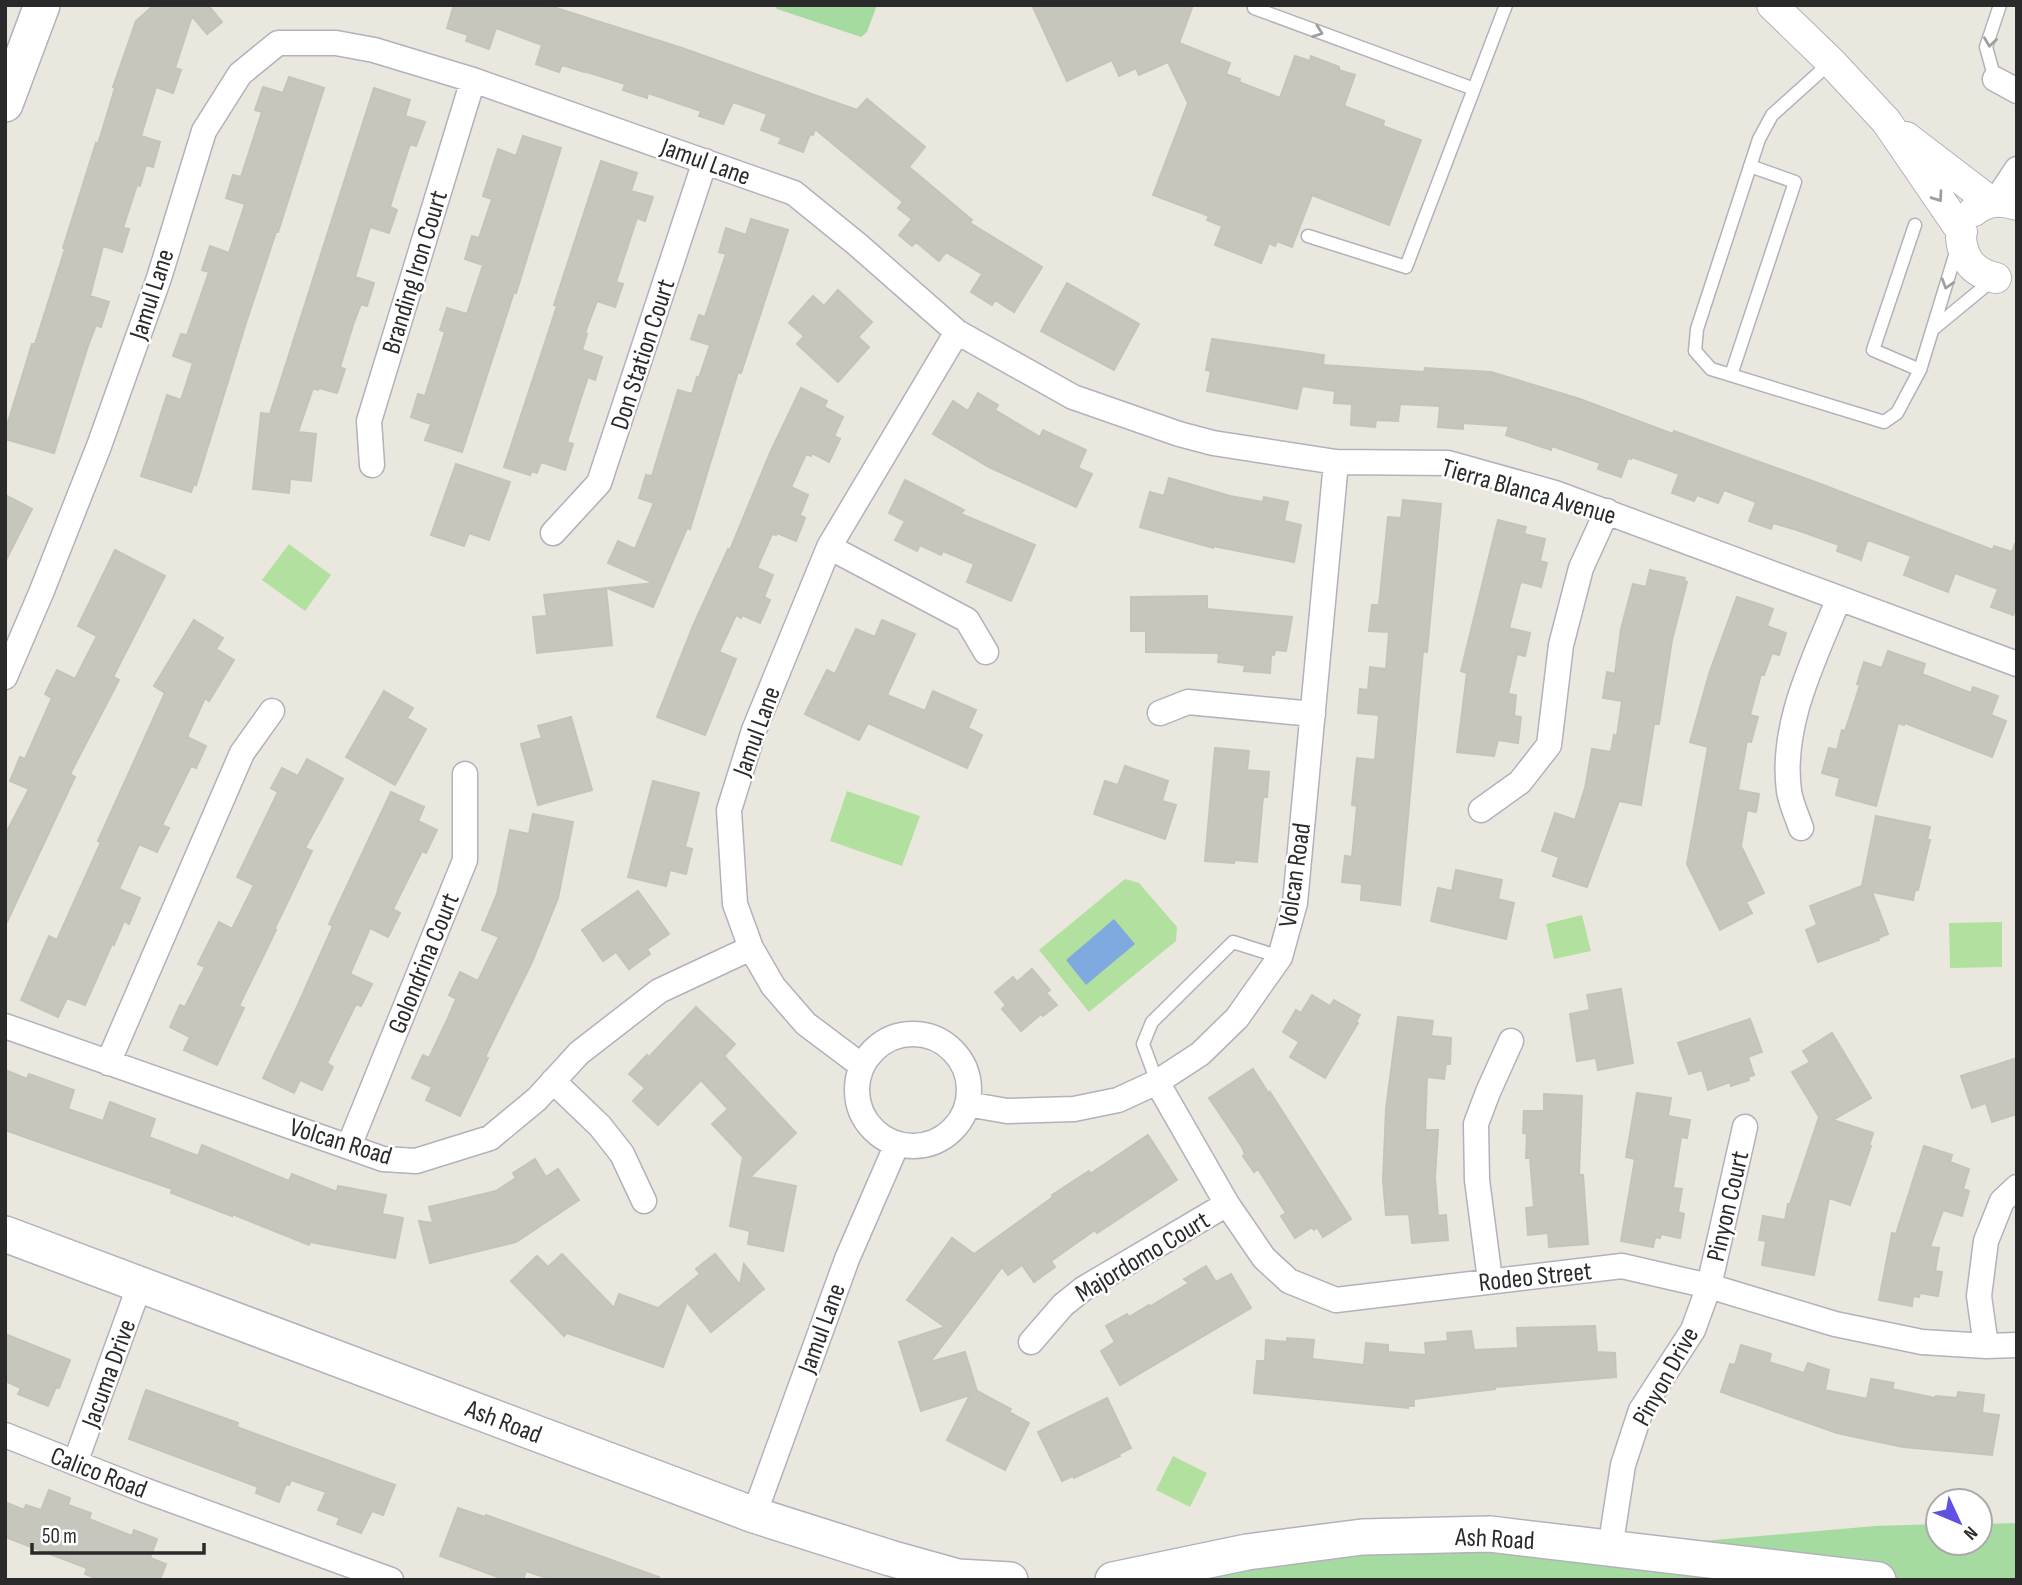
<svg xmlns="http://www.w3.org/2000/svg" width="2022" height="1585" font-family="'Sofia Sans Condensed',sans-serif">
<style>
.green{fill:#a5daa1}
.pitch{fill:#b2e09e}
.water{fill:#7eaadf}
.building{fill:#c6c6bc;stroke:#c5c4b8;stroke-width:2}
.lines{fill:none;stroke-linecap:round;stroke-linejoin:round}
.service-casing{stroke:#b2b1bc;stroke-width:15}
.minor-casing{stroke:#b2b1bc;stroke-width:27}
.tertiary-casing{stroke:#b2b1bc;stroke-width:32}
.secondary-casing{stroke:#b2b1bc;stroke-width:38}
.service{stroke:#fff;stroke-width:12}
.minor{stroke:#fff;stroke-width:24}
.tertiary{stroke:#fff;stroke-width:30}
.secondary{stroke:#fff;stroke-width:35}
.oneway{stroke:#9f9f9f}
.labels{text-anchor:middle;stroke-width:5;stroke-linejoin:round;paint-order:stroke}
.street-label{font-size:26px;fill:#2a2a2a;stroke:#fff}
</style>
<rect width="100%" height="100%" fill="#eae8de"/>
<path class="green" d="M774,5H877L867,32L861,37L777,9Z
M2017,1523V1580H1113L1247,1552L1610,1549L1875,1526L1938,1524V1543H1980V1524Z"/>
<path class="pitch" d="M289,544L331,575L305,611L262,580Z
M847,791L920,816L902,866L830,841Z
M1125,879L1139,883L1177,927L1176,941L1089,1012L1039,950Z
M1582,915L1591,951L1554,959L1546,924Z
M2002,922V967L1950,968L1949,923Z
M1173,1456L1207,1473L1190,1507L1156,1490Z"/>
<path class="water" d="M1114,919L1135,944L1086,985L1066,960Z"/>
<path class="building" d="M154,5H208L222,22L207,34L192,16L175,68L181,70L173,93L156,87L141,136L160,142L153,167L146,165L140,186L137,185L123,228L129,229L122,252L103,246L90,296L109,302L101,327L96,325L88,346L54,453L5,439V432L32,344H35L65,249L63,248L96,143L98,144L115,88L113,87L136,21Z
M454,5H547L682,48L857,110L867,99L925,147L909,167L972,220L970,223L1042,267L1014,312L995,300L992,305L971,292L982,274L946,252L939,261L916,242L912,246L899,235L912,219L898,208L903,202L815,129L813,135L810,134L803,152L779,143L782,138L761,130L767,114L733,102L723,124L699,116L701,111L648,93L647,98L623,90L625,84L584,71V72L562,65L559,72L536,64L542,45L496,28L489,49L466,41L468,35L447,28Z
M1032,5H1193L1179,43L1230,63L1226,74L1240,79L1239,82L1280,98L1295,56L1310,61L1311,56L1339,67V70L1355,75L1344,106L1384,121L1383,126L1421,140L1389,225L1312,195L1292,247L1277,241L1275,246L1269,243L1261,263L1215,245L1222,226L1207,220L1209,216L1153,195L1188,103L1168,62L1139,75L1136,68L1119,76L1112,60L1067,81Z
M289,77L324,88L278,232H276L246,323L196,485L194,484L191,492L141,476L167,395L181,400L193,363L173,356L181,334L187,335L209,272L202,270L210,246L229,253L245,204L226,198L233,175L241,177L262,112L255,110L263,87L283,93Z
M374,88L410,100L405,116L425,122L416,146L410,144L397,184L390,207L397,210L389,233L370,227L355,277L374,283L367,306L361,304L353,325L340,367L345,369L337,393L319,388L318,390L313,388L298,432L316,434L311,481L290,479L289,493L253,489L261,413L270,414Z
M523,136L561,148L516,293L514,292L462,452L425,440L431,424L411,417L418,394L425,396L445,332L440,330L447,308L467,314L483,265L465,259L472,236L479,238L492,199L483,196L498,149L516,156Z
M601,161L637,173L631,191L653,197L645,221L637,218L616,282L623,284L615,307L597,301L585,333L587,334L582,350L602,357L595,380L588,377L580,401L567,442L573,444L565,470L541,462L537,473L532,471L530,475L504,467L557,306L554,305Z
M751,219L788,230L741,373L738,372L690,529L687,528L653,607L607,588L654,583L608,563L618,541L635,549L654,503L639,498L646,475L652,476L678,390L692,394L697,377L699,378L710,345L691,339L699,315L705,317L726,254L719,252L726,228L746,235Z
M1067,283L1139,324L1114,370L1041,331Z
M838,290L872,322L858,337L869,347L838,382L797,344L804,336L789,323L813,296L824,306Z
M1212,339L1324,355L1323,365L1424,372L1425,368L1491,372L1580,399L1673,434L1674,431L1818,483L1993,550L1994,546L2012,552L2015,544H2017V606L2013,615L1991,607L1998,589L1955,573L1948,592L1904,575L1911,556L1871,541H1867L1861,560L1837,551L1839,545L1797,530L1773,523L1771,529L1749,521L1756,502L1724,490L1718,503L1697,495L1694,501L1672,493L1679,474L1632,457L1631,459L1628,458L1621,477L1598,469L1600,463L1552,446L1551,450L1506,435L1509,426L1463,423V429L1438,427L1440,406L1400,404L1398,421L1376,420L1375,427L1351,425L1352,404L1334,403L1335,391L1302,386L1297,409L1207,391L1211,371L1206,370Z
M801,388L827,401L824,407L843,417L834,436L840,439L829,462L812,453L811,456L806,454L791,487L808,495L800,515L805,518L796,541L777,533L776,535L772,534L757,568L773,575L764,597L770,600L760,623L742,615L741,618L736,615L719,652L736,659L705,735L657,717L693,626L728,549L730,550L770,453Z
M978,393L998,405L995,410L1040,437L1043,430L1086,450L1078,468L1092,474L1076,507L989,467L933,434L953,401L968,411Z
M456,464L510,482L489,540L469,533L464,546L431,535Z
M1169,478L1230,496L1263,502L1264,497L1288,502L1284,521L1301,525L1294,562L1213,546V548L1140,527L1150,492L1164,496Z
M905,480L964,510L961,514L1035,545L1011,601L967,582L974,564L943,551L941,555L920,545L917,551L895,540L905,521L889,513Z
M5,495L32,509L5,562Z
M1403,500L1441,504L1427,652L1423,651L1400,905L1361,900L1362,884L1342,882L1345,856L1352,857L1357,806L1352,805L1357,758L1375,760L1379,715L1358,713L1360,689L1368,690L1370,667L1386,669L1389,632L1369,631L1372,605H1379L1388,517L1401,518Z
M1498,520L1526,527L1524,534L1545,539L1540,561L1547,563L1541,587L1522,582L1520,584L1509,628L1530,633L1525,656L1517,654L1508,694L1516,695L1514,716L1521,717L1518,743L1498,740L1494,756L1457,752L1467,673L1461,671Z
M115,550L165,576L113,677L119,680L70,774L75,777L5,926V835L29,789L10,781L20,757L25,759L52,698L45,694L57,670L75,679L97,636L78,626Z
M1650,570L1685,578L1684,581L1687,582L1672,640L1659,724H1654L1641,805L1619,801L1587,887L1553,876L1559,857L1542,851L1555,813L1575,820L1585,788L1592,749L1611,752L1614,735L1617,736L1622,701L1603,698L1607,672L1615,674L1621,629L1633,584L1646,587Z
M606,588L612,645L537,653L533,617L547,616L544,595Z
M1207,596V609L1292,617L1286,651L1275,650L1274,655L1271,654L1270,673L1244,671L1245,665L1218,662L1219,653L1146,652V631H1131V597Z
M1737,597L1773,609L1767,626L1786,633L1779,655L1772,653L1764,675L1761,674L1750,715L1758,717L1751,742L1747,741L1738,790L1759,794L1756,812L1747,810L1741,846L1764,893L1746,902L1752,913L1720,930L1687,864L1708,747L1690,742L1709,674Z
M194,620L223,638L216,649L234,660L209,701L205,698L187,737L206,746L196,768L191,766L162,825L169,828L157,852L139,844L119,889L140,898L129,924L124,921L114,945L112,944L85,1005L67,998L58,1017L21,1000L49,936L57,940L101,842L98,841L165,693L154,686Z
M882,620L915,634L887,695L925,711L933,691L976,710L968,728L982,735L967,768L868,723L859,740L805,714L827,670L835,674L856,629L875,637Z
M1888,651L1925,664L1922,674L1971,693L1973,687L1998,696L1991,715L2006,721L1992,757L1905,723L1904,725L1898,723L1876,806L1836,795L1840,778L1822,773L1829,748L1837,750L1842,730L1845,731L1860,685L1857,684L1864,662L1882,668Z
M384,691L413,708L407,718L426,729L395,785L346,757Z
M571,717L592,790L538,805L521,744L542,738L538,726Z
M1215,748L1249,751L1247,770L1269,772L1267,797H1263L1257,862L1235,860L1234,863L1205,861Z
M307,759L343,779L305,848L312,851L274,930H276L239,1006L244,1008L217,1065L184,1050L190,1037L170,1027L180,1005L185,1007L205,967L198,964L219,922L232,929L254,885L237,877L278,792L271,788L282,768L298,776Z
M1125,766L1168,781L1162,801L1176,805L1165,839L1094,814L1105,781L1118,785Z
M653,781L699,793L685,847L692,849L686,874L670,870L666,886L628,877Z
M391,792L424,807L418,821L437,830L426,853L422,851L393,909L400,913L388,937L370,928L350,974L372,984L361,1006L356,1004L327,1063L333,1067L322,1090L300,1080L294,1093L263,1078L296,1009L333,926L329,924Z
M533,814L573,822L558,898L532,962L485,1057L488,1058L460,1116L426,1100L432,1087L412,1078L423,1055L429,1058L448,1018L456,999L449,995L460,972L478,981L499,937L482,930L497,894L510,830L529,834Z
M1876,816L1930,827L1927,840H1930L1918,890H1915L1913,900L1872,892L1888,934L1878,938L1879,940L1818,962L1806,930L1817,925L1810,906L1862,886Z
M1456,870L1502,880L1498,899L1514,903L1506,939L1431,921L1438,888L1452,891Z
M638,891L669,934L647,949L650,954L629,969L616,952L603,961L582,930Z
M1032,969L1050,990L1046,993L1057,1005L1043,1016L1041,1014L1021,1031L1002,1009L1006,1005L995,992L1013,977L1017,982Z
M1621,989L1633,1063L1598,1070L1596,1058L1577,1061L1570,1014L1590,1010L1587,995Z
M1312,995L1330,1006L1334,1000L1360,1015L1356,1022L1358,1023L1325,1078L1290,1057L1299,1042L1283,1032L1296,1010L1301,1013Z
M696,1007L735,1044L724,1056L796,1133L750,1177L796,1186L783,1251L748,1244L750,1231L730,1226L743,1157L712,1124L728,1109L701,1080L658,1125L633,1101L645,1088L629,1074L647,1055L649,1057Z
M1398,1017L1433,1021L1431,1036L1451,1038L1450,1064H1446L1444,1079L1427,1077L1425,1130H1438L1435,1178L1438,1216L1446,1215L1448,1240L1412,1243L1409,1214L1386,1215L1383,1180L1386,1109Z
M1750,1019L1762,1052L1748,1057L1754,1075L1748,1077L1749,1080L1731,1086L1730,1082L1708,1090L1702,1070L1689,1074L1678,1043Z
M1832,1033L1871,1098L1833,1120L1873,1133L1869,1146H1871L1850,1205L1829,1198L1814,1275L1762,1265L1766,1241L1759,1240L1763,1216L1785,1220L1788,1204H1790L1819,1117L1792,1072L1810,1062L1803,1051Z
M2017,1058V1114L1992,1122L1986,1103L1972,1108L1961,1076Z
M1253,1069L1269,1094L1270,1092L1351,1219L1323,1237L1317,1227L1314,1230L1312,1227L1295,1238L1281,1216L1286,1213L1258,1169L1254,1172L1243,1156L1245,1154L1242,1147L1209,1098Z
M5,1070L27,1079L29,1074L74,1090L68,1109L103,1121L110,1102L155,1119L149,1137L198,1156L202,1145L289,1181L292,1174L337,1192L338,1186L386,1195L382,1214L403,1218L395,1258L310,1242L309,1245L232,1214V1216L171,1193L172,1189L5,1130Z
M1637,1093L1671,1098L1668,1116L1690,1120L1687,1138L1681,1137L1673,1188L1682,1189L1678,1212L1684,1214L1680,1238L1661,1234L1660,1238L1655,1237L1653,1247L1621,1241L1635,1159L1626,1157Z
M1544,1094L1582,1096L1579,1175H1583L1588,1244L1549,1247L1548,1233L1528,1235L1526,1208L1534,1207L1530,1158H1526L1527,1134L1523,1133L1524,1111H1544Z
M1148,1135L1177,1180L1097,1233L1095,1230L1051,1261L1055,1267L1034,1282L1022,1265L1008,1275L1002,1267L930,1362L965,1352L977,1391L1011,1409L1009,1412L1029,1423L1005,1470L947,1440L970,1395L921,1411L899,1342L945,1327L907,1300L952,1238L974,1254L1053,1197L1052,1195L1089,1171L1090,1174Z
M1924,1146L1952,1155L1950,1162L1969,1169L1963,1189L1969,1191L1962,1216L1943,1210L1930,1247L1939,1248L1935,1271L1942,1272L1938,1296L1920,1293L1919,1297L1913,1296L1912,1306L1879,1300L1892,1233L1896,1234Z
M535,1159L546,1177L558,1169L579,1200L516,1242L430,1263L419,1221L433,1223L429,1207L496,1191L516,1178L513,1173Z
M562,1254L614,1308L619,1294L658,1308L700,1274L696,1269L715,1254L740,1285L744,1264L764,1289L711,1332L687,1302L663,1367L567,1333L564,1336L511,1281L537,1256L548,1267Z
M1206,1266L1216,1282L1231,1274L1251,1308L1120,1385L1101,1351L1115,1342L1106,1326L1127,1314L1129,1317L1149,1305V1307L1189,1283L1184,1279Z
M1595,1326L1597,1352L1615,1353L1616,1377L1495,1387V1389L1414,1399V1406H1408V1408L1254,1393L1257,1361H1265L1266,1340L1287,1342V1338L1314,1340L1312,1359L1364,1365L1366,1343L1388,1345V1352L1426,1355L1425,1343L1448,1341L1447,1333L1471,1331L1474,1350L1518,1348L1517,1328Z
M5,1334L70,1360L59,1388L56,1387L48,1406L18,1394L21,1388L5,1381Z
M1741,1345L1771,1354L1769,1362L1804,1373L1808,1363L1829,1370L1825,1390L1867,1399L1871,1379L1894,1383L1892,1389L1935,1398L1936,1396L1957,1398L1958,1392L1984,1395L1982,1413L1999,1415L1992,1455L1903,1447L1837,1433L1721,1392L1730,1364L1735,1365Z
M146,1390L238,1423L237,1427L395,1485L383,1515L372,1511L361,1533L337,1524L340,1518L318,1510L326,1492L291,1480L289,1485L286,1484L279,1502L256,1493L258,1487L129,1439Z
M1107,1398L1131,1448L1119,1454L1120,1456L1074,1478L1073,1476L1062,1481L1038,1432Z
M49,1490L70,1498L68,1505L91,1513L89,1519L132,1536L134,1530L157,1539L150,1558L166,1564L160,1580H100L85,1574L87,1568L5,1537V1502L24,1510L26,1505L41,1510Z
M458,1508L485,1517L486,1515L659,1577L658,1580H553L526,1571L523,1580H506L440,1556Z"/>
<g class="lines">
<defs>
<path id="service" d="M1255,5L1254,8L1474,89
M1831,62L1772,115L1759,139L1697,329L1695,351L1711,369L1884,422L1897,413L1920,370L1957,249
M1995,79L1986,47L2000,5
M1915,225L1873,350L1920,370
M1308,236L1406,267L1506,5
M1933,329L1995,278
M1731,375L1795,182L1750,166
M1157,1082L1143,1044L1152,1022L1233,942L1280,957"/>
<path id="minor" d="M1995,79L2017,91
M1995,202L2017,169
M957,332L1073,397L1179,434L1213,443L1336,462L1448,463L1555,493L2017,664
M372,465L369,421L473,80
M553,533L599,483L705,161
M829,547L967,620L986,652
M5,677L41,593L99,446L159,278L204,131L240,74L278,43H336L374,50L473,80L794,193L858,245L957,332L829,547L754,730L729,810L735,904L751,948L773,986L806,1024L862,1066
M1160,713L1188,702L1313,714
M1481,810L1520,782L1549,745L1561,645L1581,568L1607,511
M1801,828C1797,816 1791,804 1789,791C1780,724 1815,658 1839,598
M5,1026L383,1159L416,1161L490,1138L537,1099L579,1053L659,991L751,948
M857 1090a56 56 0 1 1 112 0a56 56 0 1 1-112 0Z
M108,1063L242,753L272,711
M553,1081L600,1126L622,1154L644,1201
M1157,1082L1227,1204L1264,1258L1289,1281L1336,1300L1622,1266L1709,1286L1835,1324L1922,1342L1986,1346L2017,1345
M967,1104L1007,1111L1074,1109L1118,1100L1157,1082L1200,1054L1237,1018L1280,957L1295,903L1336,462
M349,1146L465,860V774
M1490,1280L1477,1180L1476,1124L1488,1092L1511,1041
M1031,1342L1063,1305L1083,1289L1227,1204
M1986,1346L1979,1296L1986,1241L2002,1201L2017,1187
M5,1435L144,1490L391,1580
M75,1463L140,1284
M754,1515L847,1259L897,1144
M1610,1549L1623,1465L1641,1410L1693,1330L1709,1286L1745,1127"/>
<path id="tertiary" d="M1772,5L1831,62L1886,121L1962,232
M1906,137L1991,202
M1974,211C1987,200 2001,200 2017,205
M1961,238C1963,260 1974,273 1996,278"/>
<path id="secondary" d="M5,104L42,5
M5,1234L754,1515L890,1558L958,1577L1010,1580
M1113,1580L1247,1552L1362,1537L1490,1534L1878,1580"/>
</defs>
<use href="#service" class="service-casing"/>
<use href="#minor" class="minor-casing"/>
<use href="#tertiary" class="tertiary-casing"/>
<use href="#secondary" class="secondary-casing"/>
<use href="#service" class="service"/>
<use href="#minor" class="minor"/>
<use href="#tertiary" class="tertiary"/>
<use href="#secondary" class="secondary"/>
</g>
<defs><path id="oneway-chevron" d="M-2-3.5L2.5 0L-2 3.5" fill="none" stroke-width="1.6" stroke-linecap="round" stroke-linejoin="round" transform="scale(1.75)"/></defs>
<g class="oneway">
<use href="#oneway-chevron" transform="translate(1318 32) rotate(20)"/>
<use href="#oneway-chevron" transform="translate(1990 42) rotate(98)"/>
<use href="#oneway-chevron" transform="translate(1938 197) rotate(55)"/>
<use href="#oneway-chevron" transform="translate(1947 284) rotate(107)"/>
</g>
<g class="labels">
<g class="street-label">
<text transform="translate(706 161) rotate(20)" y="9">Jamul Lane</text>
<text transform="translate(414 272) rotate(-73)" y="9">Branding Iron Court</text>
<text transform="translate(151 294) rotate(-72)" y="9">Jamul Lane</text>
<text transform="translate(642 354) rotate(-72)" y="9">Don Station Court</text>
<text transform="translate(1529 491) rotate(16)" y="9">Tierra Blanca Avenue</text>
<text transform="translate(756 731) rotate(-70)" y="9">Jamul Lane</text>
<text transform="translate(1294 875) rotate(-82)" y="9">Volcan Road</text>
<text transform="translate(423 963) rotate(-68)" y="9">Golondrina Court</text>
<text transform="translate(341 1141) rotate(17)" y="9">Volcan Road</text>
<text transform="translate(1727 1206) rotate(-77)" y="9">Pinyon Court</text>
<text transform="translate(1142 1256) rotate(-31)" y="9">Majordomo Court</text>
<text transform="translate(1535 1276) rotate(-6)" y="9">Rodeo Street</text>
<text transform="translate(821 1328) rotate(-70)" y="9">Jamul Lane</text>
<text transform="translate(108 1373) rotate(-70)" y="9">Jacuma Drive</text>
<text transform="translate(1665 1376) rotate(-61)" y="9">Pinyon Drive</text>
<text transform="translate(504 1421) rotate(21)" y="9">Ash Road</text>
<text transform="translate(99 1472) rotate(21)" y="9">Calico Road</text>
<text transform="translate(1495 1538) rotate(3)" y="9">Ash Road</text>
</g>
</g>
<rect width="2022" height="1585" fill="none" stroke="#2a2a2a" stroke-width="14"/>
<g transform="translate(1959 1522) rotate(134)"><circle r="33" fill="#ffffff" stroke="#aaaaaa" stroke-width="2"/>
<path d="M0-5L12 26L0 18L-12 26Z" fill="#5f52e3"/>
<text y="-10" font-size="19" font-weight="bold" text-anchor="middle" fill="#2a2a2a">N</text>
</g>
<path d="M32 1543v10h172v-10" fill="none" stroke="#2a2a2a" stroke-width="3.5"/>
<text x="42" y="1543" font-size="21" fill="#2a2a2a" stroke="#ffffff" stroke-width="5" paint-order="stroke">50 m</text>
</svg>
